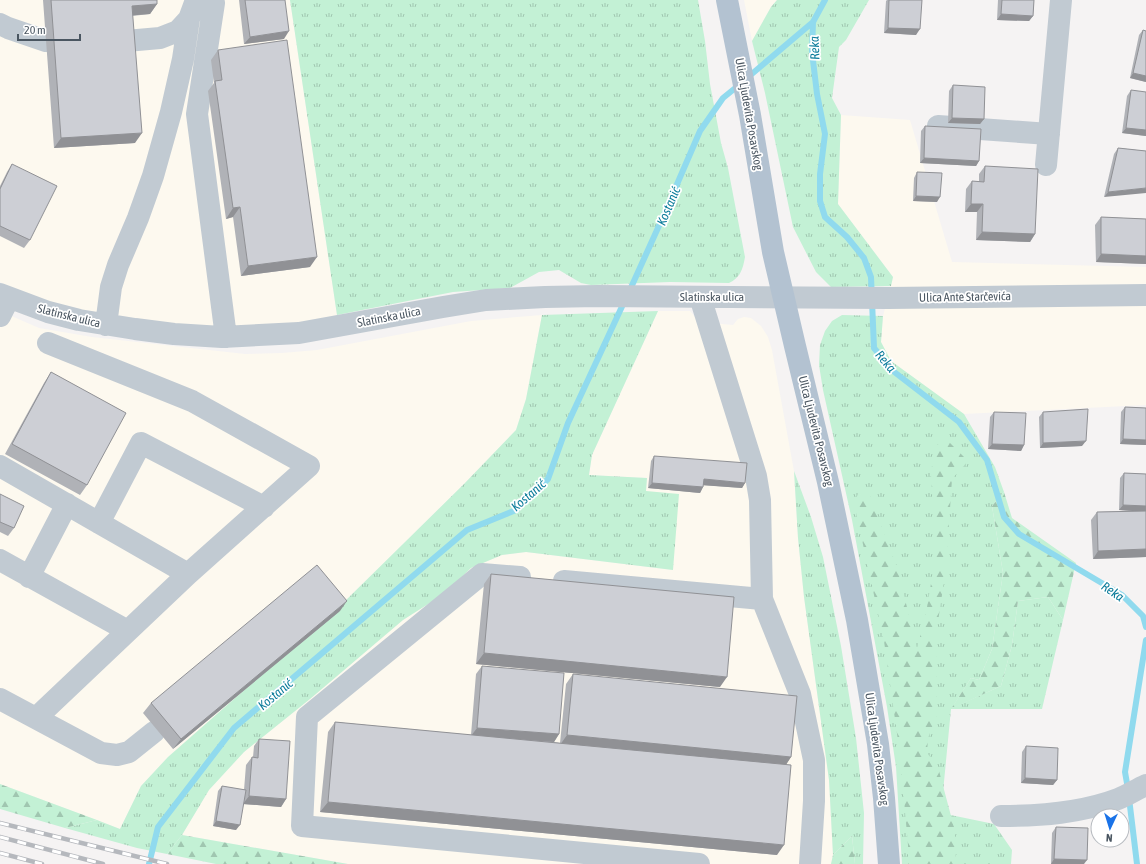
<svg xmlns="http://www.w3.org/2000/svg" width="1146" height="864" font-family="'Asap Condensed',sans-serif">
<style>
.commercial{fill:#fdf9ef}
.grass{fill:url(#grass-tufts)}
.forest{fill:url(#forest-firs)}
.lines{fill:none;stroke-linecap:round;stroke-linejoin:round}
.stream{stroke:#90daee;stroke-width:6}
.minor{stroke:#c1cad2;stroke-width:22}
.major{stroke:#b3c2d1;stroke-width:22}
.rail-casing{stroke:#b5b8bd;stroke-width:4.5}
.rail{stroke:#fff;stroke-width:3;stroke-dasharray:9;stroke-linecap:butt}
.wall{fill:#b0b2b7}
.shaded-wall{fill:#909195}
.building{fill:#cdcfd5;stroke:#909195}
.labels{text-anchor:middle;stroke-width:3.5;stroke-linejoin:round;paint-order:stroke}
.street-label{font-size:12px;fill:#4a5661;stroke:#fff}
.water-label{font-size:13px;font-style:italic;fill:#0c7c9b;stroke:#fff}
</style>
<defs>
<pattern id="grass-tufts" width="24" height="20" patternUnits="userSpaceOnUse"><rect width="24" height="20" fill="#c3f1d5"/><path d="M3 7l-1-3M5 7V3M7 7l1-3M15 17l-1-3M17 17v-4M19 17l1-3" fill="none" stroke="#a0c6b0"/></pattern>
<pattern id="forest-firs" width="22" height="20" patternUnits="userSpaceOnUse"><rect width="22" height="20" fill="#c3f1d5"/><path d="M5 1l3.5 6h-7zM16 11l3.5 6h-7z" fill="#a0c6b0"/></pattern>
</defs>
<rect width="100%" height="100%" fill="#f5f3f3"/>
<path class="commercial" d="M0,0H290L337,315L307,324L198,328L74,309L18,292L0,282Z
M744,0H777L771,7L752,41Z
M841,115L910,120L952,262L1146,267V405L964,414L891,361L881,342L883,316L893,277L838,204Z
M0,311L39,328L92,337L245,354L282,353L317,350L471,321L542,315L526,399L516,430L464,484L340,606L168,757L141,786L120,829L0,784Z
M658,311H690L699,322L733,325L738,319L744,317L751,318L761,326L768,337L772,350L794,471L798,538L804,597L829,780L833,855L831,864H348L182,835L209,790L244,752L310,699L403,620L444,594L471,568L477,565L502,555L526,552L673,570L646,491L647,478L589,475L592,455Z"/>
<path class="grass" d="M290,0H698L705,41L710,84L721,143L728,168L745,257C743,269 740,278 729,283L670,282L591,285L581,283L559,270L539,272L510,288L453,292L337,315Z
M777,0H869L846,40L839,47L832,98L841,115L838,204L893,277L891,286L831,287L816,272L793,227L765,93L752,41L771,7Z
M658,311L592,455L589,475L647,478L646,491L679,494L673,570L526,552L502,555L471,568L444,594L403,620L310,699L244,752L209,790L182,835L167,854L137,848L65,828L97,820L120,829L141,786L168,757L340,606L464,484L516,430L526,399L542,315Z
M842,315L883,316L881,342L891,361L964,414L995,467L1004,492L992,506L1003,573L992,649L979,680L971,678L952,708L1001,686L1012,645L1018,601L1048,597L1063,620L1042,709H951L941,813L994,824L1012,850L1011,864H902L896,767L887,707L852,520L823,390L819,365L820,345L825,331L832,321Z
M794,471L811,517L823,557L841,646L856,738L864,813L863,864H855L852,836L833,855L829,780L804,597L798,538Z"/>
<path class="forest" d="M946,439L968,461L952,479L946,568L936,635L937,715L928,738L927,753L938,767L955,831L956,864H908V845L900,755L884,641L854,503L859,492L870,495L898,570L917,649L926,613L936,554L931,475L934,447Z
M1004,492L1012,518L1076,563L1063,620L1048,597L1018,601L1012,645L1001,686L951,709L971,678L979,680L992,649L1003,573L992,506Z
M0,784L97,820L65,828L0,809Z
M182,835L348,864H216L167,854Z
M852,836L855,864H831L833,855Z"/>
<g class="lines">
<path class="stream" d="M825,0L813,22L812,52L817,94L825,134L820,174V201L825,217L847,237L864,258L871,277L874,348L893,371L959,422L987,460L1004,517L1019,534L1122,595L1143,616L1146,627
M747,78L813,22
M629,292L662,219L700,131L723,98L739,85
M1128,789L1125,772L1146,640
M1129,798L1137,864
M149,864L158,827L234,728L467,530L516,510L548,479L568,423L625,300"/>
<path class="minor" d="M214,3L197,114L226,337
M0,24L8,28L46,41H126L160,38L178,31L189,19L196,0
M938,126L1049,134
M1046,165L1061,0
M0,294L48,312L79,320L135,329L174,334L222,337L299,333L443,307L486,300L545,297L597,296L888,298L1146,295
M700,297L756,476L760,500L762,599L800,694L814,760V801L810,864
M0,316L9,298
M106,325L111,287L118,265L138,218L153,176L171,112L183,59L189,19
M48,343L192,401L309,466L188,574
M0,466L188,574L36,718
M99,523L141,443L264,507
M0,560L128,631
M29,577L67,504
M520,577L482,574L307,717L302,826L699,864
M564,581L762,599
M0,699L101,753L117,755L129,752L154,732
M1001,816C1041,816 1081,813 1118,799C1128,795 1137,789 1146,785"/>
<path class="major" d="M727,0L750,115L773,252L795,346L828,482L857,620L878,744L884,798L889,864"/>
<defs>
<path id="rail" d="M0,823L167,864
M0,837L103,864
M0,853L42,864"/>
</defs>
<use href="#rail" class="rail-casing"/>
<use href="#rail" class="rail"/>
</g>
<path class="wall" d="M43,0H157V4L150,14L132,16L135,143L54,148Z
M239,0H285L284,39L244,44Z
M887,0H922L916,35L884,33L886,1Z
M998,0H1034L1033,16L1029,21L997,20Z
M1143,30L1146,82L1130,78L1139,35Z
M218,50L310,267L241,276L233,217L226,219L208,91L214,83L211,60Z
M953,85L984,119L980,124L948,123L949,91Z
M1131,90L1146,136L1122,133L1127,96Z
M925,126L979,161L976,166L920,163L921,131Z
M1118,148L1146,151L1104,197L1114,154Z
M12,164L30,240L24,248L0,236V186L7,172Z
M985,166L1035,234L1030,242L976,240L977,212H965L966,189L972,181L979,182V174Z
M917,172L937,202L913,201L914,178Z
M1101,217L1146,219V264L1096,262L1095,225Z
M51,372L87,485L80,495L5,454L44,383Z
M1125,407L1146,408V445L1120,444L1121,412Z
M994,412L1024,445L1021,451L988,449L990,417Z
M1043,412L1082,446L1040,448L1039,417Z
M654,456L745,483L742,488L703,485V487L700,493L648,488L651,461Z
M1124,473L1146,474V557L1093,559L1091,520L1097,512L1134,511L1119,510L1120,478Z
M0,494L14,528L8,536L0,532Z
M491,574L720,687L476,664L484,584Z
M340,611L173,749L143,713L151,703Z
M482,666L559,734L554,742L560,743L566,684L573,674L791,757L786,764L777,855L320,812L328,732L335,722L471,735L476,674Z
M259,739L286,799L281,807L243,804L236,830L213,826L218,791L222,786L244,790L246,765L252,757H253L254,746Z
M1026,746L1057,780L1053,785L1021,783L1022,752Z
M1056,827L1084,864H1051L1052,833Z"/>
<path class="shaded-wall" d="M157,4L150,14L124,16L132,6Z
M1001,14L1033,16L1029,21L997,20Z
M888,28L920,29L916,35L884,33Z
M289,31L284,39L244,44L250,37Z
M1133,73L1146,76V82L1130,78Z
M952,118L984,119L980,124L948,123Z
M1126,128L1146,130V136L1122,133Z
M142,133L135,143L54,148L61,138Z
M924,158L979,161L976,166L920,163Z
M1146,188V193L1104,197L1108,192Z
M916,196L940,197L937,202L913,201Z
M971,204H983L977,212H965Z
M240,207L233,217L226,219L233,208Z
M982,232L1035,234L1030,242L976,240Z
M1101,254L1146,256V264L1096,262Z
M317,257L310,267L241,276L248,266Z
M1123,439L1146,440V445L1120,444Z
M1086,441L1082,446L1040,448L1043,443Z
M992,444L1024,445L1021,451L988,449Z
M704,479L745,483L742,488L700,485Z
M652,483L703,487L700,493L648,488Z
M1123,505L1146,506V512L1119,510Z
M1146,549V557L1093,559L1098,551Z
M347,601L340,611L173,749L181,739Z
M484,653L727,677L720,687L476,664Z
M477,728L559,734L554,742L471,736Z
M567,735L791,757L784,768L560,745Z
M1025,778L1057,780L1053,785L1021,783Z
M249,796L286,799L281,807L243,804Z
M328,802L784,845L777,855L320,812Z
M216,821L240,825L236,830L213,826Z
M1054,859L1087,860L1084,864H1051Z"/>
<path class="building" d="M51,0H157V4L132,6L142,133L61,138Z
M245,0H285L289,31L250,37Z
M889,0H922L920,29L888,28Z
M1002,0H1034L1033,16L1001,14Z
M1143,30L1146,31V76L1133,73Z
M287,40L317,257L248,266L240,207L233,208L215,81L222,80L218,50Z
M953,85L985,87L984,119L952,118Z
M1131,90L1146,92V130L1126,128Z
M925,126L981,129L979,161L924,158Z
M1118,148L1146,151V188L1108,192Z
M12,164L57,186L30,240L0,226V189Z
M985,166L1038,169L1035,234L982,232L983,204H971L972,181L984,182Z
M917,172L942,173L940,197L916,196Z
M1101,217L1146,219V256L1101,254Z
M51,372L126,413L87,485L12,444Z
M1125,407L1146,408V440L1123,439Z
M1088,409L1086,441L1043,443V412Z
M994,412L1026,413L1024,445L992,444Z
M654,456L747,463L745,483L704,479L703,487L652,483Z
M1124,473L1146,474V506L1123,505Z
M0,494L24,506L14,528L0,522Z
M1146,511V549L1098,551L1097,512Z
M317,565L347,601L181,739L151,703Z
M491,574L734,597L727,677L484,653Z
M482,666L564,673L559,734L477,728Z
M573,674L797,696L791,757L567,735Z
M335,722L791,765L784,845L328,802Z
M259,739L290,741L286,799L249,796L252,757L258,758Z
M1026,746L1058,748L1057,780L1025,778Z
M222,786L246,790L240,825L216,821Z
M1056,827L1088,828L1087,860L1054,859Z"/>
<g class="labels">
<g class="street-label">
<text transform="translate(749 114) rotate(80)" y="4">Ulica Ljudevita Posavskog</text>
<text x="712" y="301">Slatinska ulica</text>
<text transform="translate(965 297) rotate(-1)" y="4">Ulica Ante Starčevića</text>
<text transform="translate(69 316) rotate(14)" y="4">Slatinska ulica</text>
<text transform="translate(389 317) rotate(-11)" y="4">Slatinska ulica</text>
<text transform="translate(816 431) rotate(76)" y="4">Ulica Ljudevita Posavskog</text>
<text transform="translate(877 749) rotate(82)" y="4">Ulica Ljudevita Posavskog</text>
</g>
<g class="water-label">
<text transform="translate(814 48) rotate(-92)" y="5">Reka</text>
<text transform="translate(668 206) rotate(-67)" y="5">Kostanić</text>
<text transform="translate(886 361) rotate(49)" y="5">Reka</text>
<text transform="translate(528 495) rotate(-41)" y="5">Kostanić</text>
<text transform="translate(1113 591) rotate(34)" y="5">Reka</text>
<text transform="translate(275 694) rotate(-40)" y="5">Kostanić</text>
</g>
</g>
<g transform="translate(1110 828) rotate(184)"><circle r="19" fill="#ffffff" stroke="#b7bbc0"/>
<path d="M0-3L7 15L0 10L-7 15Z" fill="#1a73e8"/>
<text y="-6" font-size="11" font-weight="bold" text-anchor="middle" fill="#4a5661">N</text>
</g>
<path d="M18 34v6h62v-6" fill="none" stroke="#4a5661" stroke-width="2"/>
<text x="24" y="34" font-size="12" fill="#4a5661" stroke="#ffffff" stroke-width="3" paint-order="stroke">20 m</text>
</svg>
